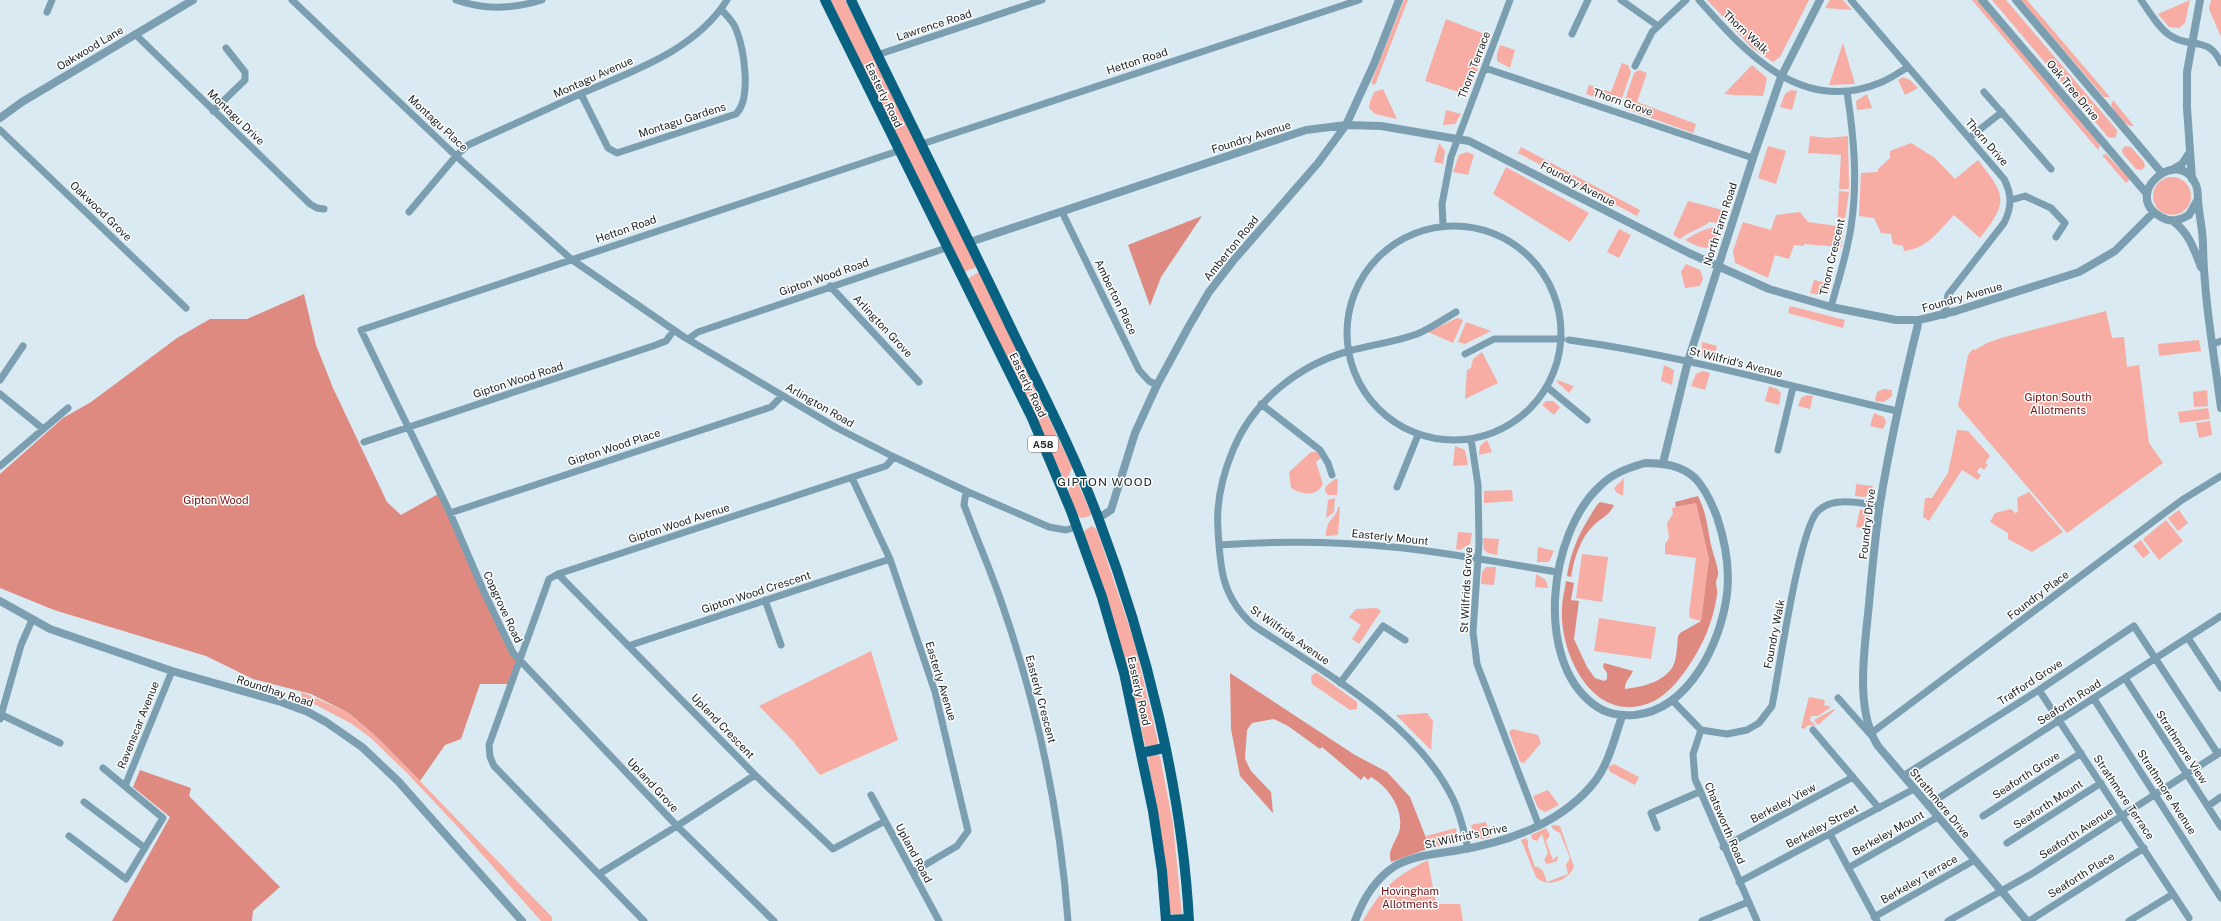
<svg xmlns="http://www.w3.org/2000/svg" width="2221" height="921" font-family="'Public Sans',sans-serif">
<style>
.green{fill:#f7ada3}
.forest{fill:#df8a80}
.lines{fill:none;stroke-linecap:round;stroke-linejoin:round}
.minor{stroke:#7b9fb1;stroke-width:7}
.tertiary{stroke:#7b9fb1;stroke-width:8}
.primary{stroke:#086181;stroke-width:10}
.labels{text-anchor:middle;stroke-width:3;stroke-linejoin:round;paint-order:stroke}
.shield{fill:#fff;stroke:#636769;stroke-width:1}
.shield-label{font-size:10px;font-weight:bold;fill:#202629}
.street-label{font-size:11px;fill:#202629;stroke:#fff}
.park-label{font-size:11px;fill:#750e0e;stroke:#fff}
.neighbourhood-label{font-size:12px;letter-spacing:1px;fill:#202629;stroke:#fff}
</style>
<rect width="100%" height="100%" fill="#d9eaf2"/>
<path class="green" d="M830,0H845L977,267L964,272Z
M1404,0H1408L1375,85L1371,83Z
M1707,0H1809L1780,57L1773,62L1752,48Z
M1830,0H1843L1852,10L1825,8Z
M1972,0H1978L2100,145L2098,150Z
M1992,0H2006L2117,130L2116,137L2113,138L2108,137Z
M2021,0H2027L2110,97H2104Z
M2190,0L2185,23L2179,28L2169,27L2158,14Z
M2211,0H2221V37L2209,9Z
M1446,19L1490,36L1468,95L1425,81Z
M1843,43L1855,84L1829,85Z
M1500,45L1515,50L1510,68L1497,61V54Z
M1622,63L1628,65L1631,72L1621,101L1613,104L1586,94L1589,85L1611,92Z
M1752,65L1767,78L1763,96C1750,95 1738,96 1724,94Z
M1639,70L1647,73L1637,102L1696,124L1693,133L1626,109L1624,103L1634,73Z
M1903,77L1910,80L1918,88L1905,95L1898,80Z
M1383,89L1397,119L1375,114L1369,108L1370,102L1374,92Z
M1791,90L1797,91L1792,110L1780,107L1785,94Z
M1867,94L1872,108L1857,110L1856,101Z
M2113,100L2134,126C2124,127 2116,113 2111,105Z
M1446,110L1461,114L1455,124L1443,125Z
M1810,136L1827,138L1848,136L1849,189H1839L1841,155L1808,153Z
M1439,143L1445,151L1443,164L1434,162Z
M1911,143L1935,158L1955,179L1978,160C2006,196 2009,201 1980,238L1954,215C1937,232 1929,248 1904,251L1903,246L1893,244L1891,234L1881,233L1874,218L1859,216L1861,173L1878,172V169L1890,158V151Z
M1768,146L1786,151L1776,184L1758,178Z
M2125,146L2131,147L2144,162L2145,166L2142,170L2136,169L2123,154L2122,150Z
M1521,147L1640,210L1637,216L1518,153Z
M1467,152L1474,155L1468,175L1453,172L1459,155Z
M2106,154L2130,179L2126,183L2102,155Z
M1506,167L1589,213L1570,242L1493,194Z
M2153 196a19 19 0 1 1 38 0a19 19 0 1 1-38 0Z
M1839,191L1849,192L1841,247L1804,244V246L1794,245L1789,259L1775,255L1768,278L1735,263L1733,251L1743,222L1771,230L1776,215L1800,212L1808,222L1837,226Z
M1688,201L1726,211L1721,223L1709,222C1705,227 1688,232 1680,239L1673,235Z
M1721,226C1712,252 1708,252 1685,240C1697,233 1707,227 1721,226Z
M1619,229L1631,235L1619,258L1607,252Z
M1686,264L1700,270L1703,278L1700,286L1685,288L1681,272Z
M979,272L1072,467L1066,483L967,279Z
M1814,280L1831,284L1828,291L1820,295L1810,293Z
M1790,306L1845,320L1843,328L1788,313Z
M2106,311L2112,338L2124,337L2127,367L2139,365L2149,443L2163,463L2067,533L1958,406L1968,355L1973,349L1975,350L1987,343L2001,338Z
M1457,318L1463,320L1453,343L1428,332Z
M1466,322L1491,331L1465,344L1458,342Z
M2199,340L2201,351L2159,356L2158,344Z
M1702,342L1717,346L1713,362L1702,356Z
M1482,352L1498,383L1465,399L1467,370L1471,368L1473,359Z
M1664,365L1674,370L1672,385L1661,381Z
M1703,371L1710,373L1705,390L1691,386L1696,374Z
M1557,380L1574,386L1569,393L1558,383Z
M1769,386L1777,389L1781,393L1779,405L1765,401Z
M1883,389L1892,390V396L1884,402L1875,401L1877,392Z
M2207,390L2208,406L2194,407L2193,392Z
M1807,395L1813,396L1810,409L1798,406L1801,398Z
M1546,401H1553L1560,407L1554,415L1542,405Z
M2208,408L2210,419L2180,423L2178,412Z
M1874,413L1884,417L1886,422L1883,429L1870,426Z
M2210,421L2212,435L2199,438L2196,423Z
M1957,430L1968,431L1990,456L1985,463L1988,464L1984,470L1980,467L1977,472L1981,475L1978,480L1962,470L1929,521L1923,517L1925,498H1932L1948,473Z
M1487,440L1492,452L1479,455L1480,446Z
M1455,446L1465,450L1468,465L1453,466Z
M1311,452H1317L1321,458L1316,462L1323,484C1317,497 1302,495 1291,488L1289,472Z
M1075,477L1091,513L1090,516L1082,518L1078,516L1068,491L1073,478Z
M1624,478L1623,496L1616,492L1614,488Z
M1335,479H1338L1337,495H1328L1325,491L1326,486Z
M1856,484L1873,486V491L1865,497L1855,496Z
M1512,490L1513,501L1484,503V491Z
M2029,492L2063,532L2032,552L2008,539V533L1990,522L1995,513L2011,509L2015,513L2018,512L2017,498Z
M1335,498L1334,512L1326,518L1328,500Z
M1696,503L1709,559L1701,621L1690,618L1689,614L1696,558L1665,554V544L1669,538L1667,523L1673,514L1672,508Z
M1338,507H1340L1338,535L1326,536C1326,518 1335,521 1338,507Z
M1860,509L1866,511L1869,515L1866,529L1856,527Z
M2179,510L2188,523L2178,531L2168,518Z
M2166,520L2183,541L2159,560L2143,539Z
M1092,526L1097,530L1134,641L1158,742L1157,745L1147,747L1145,745C1129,674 1110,602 1084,533L1085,530Z
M1458,532L1472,533L1470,544L1460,550L1456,549Z
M1483,538L1499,539L1497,555L1488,553L1484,550Z
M2141,540L2150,553L2143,558L2133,546Z
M1538,547L1554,551L1549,562H1537Z
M1582,554L1608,557L1602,602L1576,598Z
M1486,567H1496L1494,585L1481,584L1482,572Z
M1536,574L1546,580L1548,588L1535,587Z
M1377,608L1381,611L1359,644L1352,639L1361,625L1349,617L1356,609Z
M1599,618L1656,627L1651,659L1594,651Z
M871,651L898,740L820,775L793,741L759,706Z
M1317,673L1357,702V709L1350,710L1312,684L1311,678L1313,674Z
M302,692L349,713L378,738L552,917V921H541L458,827L408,774L372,739L352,724L301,697Z
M1809,697L1825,700L1824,705L1831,707L1818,716H1811L1810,720L1816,726L1808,725L1804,729L1801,728Z
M1834,709L1835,710L1818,725L1814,720Z
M1427,713L1433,721L1431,750L1396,715Z
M1512,729L1538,735L1541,743L1524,763L1520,762L1509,732Z
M1157,754L1160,756L1173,824L1182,915L1170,914L1160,826L1148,760L1149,756Z
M1614,764L1639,777L1635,785L1610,772L1608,767Z
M1548,790L1559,805L1545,812L1538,808L1533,796Z
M1486,822L1491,837L1481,839L1475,837L1471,825Z
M1553,825L1560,826L1574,867C1569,880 1547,889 1536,877L1521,840L1526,838L1528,841V847L1535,867H1538L1543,871L1547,882L1568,874L1566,865L1570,858L1560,833L1554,830L1551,826Z
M1456,828L1457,840L1448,845L1430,848L1426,836Z
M1546,828L1550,835L1546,841L1553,860L1558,855L1557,861L1547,864L1544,860L1548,853L1542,834L1537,841L1532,839L1531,835Z
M1428,860L1436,904H1460L1463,921H1363C1382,888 1394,877 1428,860Z"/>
<path class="forest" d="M1202,216L1161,277L1150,306L1128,245Z
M304,294L316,345L333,388L387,502L401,515L440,493L520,660L511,684H480L461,739L445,745L420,781L378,738L349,713L311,694L253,679L206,656L54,610L0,588V474L63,418L91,402L177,338L210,319H247Z
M1698,496C1707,514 1707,526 1711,545C1713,554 1717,563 1718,572C1719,576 1716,579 1716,583C1716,587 1718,591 1717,595C1713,622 1703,645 1688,667C1679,680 1668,694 1654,701C1596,729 1559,656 1562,608C1562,599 1565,590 1566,581L1574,583L1571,600L1579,601L1574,639L1587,667L1595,678L1604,681L1607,679V673L1603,667L1604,663L1633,671C1631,677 1624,682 1625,689C1642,687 1666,682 1674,664C1677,656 1677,645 1678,636L1680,633L1701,621L1709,559L1696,503L1676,507L1675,502Z
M1600,502L1614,505C1609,516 1602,517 1594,525C1580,538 1574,559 1571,577L1567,576C1572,546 1581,530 1597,505Z
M1230,673L1355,755L1387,772L1410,797L1430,848L1391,862C1387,851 1395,843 1399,832C1405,811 1389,787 1371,777L1368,780L1364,776L1361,780L1322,747L1320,749L1288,726L1274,719L1252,723L1247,730L1245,759L1251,771L1271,792L1273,813L1240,776L1231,729Z
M140,770L191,788L189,796L280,887L253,911L252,921H112L170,817L133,787Z"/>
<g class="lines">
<path class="minor" d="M292,0L456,156L571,259L684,337L837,428L894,457L966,491L1049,527L1066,530L1076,527
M456,0C484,10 513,9 542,0
M1621,0L1658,26
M1699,0C1747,54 1802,116 1882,82C1891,78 1900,72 1908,67
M1851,0L2004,179C2012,194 2012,207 2004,223L1948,295L1944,315
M2141,0C2149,11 2159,29 2171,36C2191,49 2208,35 2221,63
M47,12L52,0
M135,34L310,204L317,208L324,209
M1572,34L1588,0
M877,55L1042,0
M1635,66L1652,32L1686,0
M1485,68L1753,158
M1984,92L2051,169
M581,94L608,148L617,153L736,114C752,98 744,49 736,29C733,21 727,16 721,9
M213,111L245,80V72L226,48
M0,130L186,308
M1969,138L2002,112
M922,144L1359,0
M2011,200L2025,196L2051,208L2065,223L2056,237
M409,212L456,156L468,145C506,128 543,111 580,94C632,71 695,51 727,0
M1062,212L1139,370L1149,381L1157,385
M1443,224L1442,204L1451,157L1510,0
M1347 333a107 107 0 1 1 214 0a107 107 0 1 1-214 0Z
M830,286L919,382
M1831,307C1838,281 1847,254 1851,227C1858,181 1854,137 1847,92
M1456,312C1444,319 1430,329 1417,334C1395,342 1371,345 1349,351C1299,365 1253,401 1233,450C1223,474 1216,502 1218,529C1220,569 1222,597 1253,625C1323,672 1415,721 1453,799C1461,815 1464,832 1468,849
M688,339L698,332L946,248
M1569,340C1680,355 1788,386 1897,411
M2213,344L2221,341
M1465,354L1494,339H1562
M0,380L23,346
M1547,387L1587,420
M0,394L42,428
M1261,404L1320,450L1328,463L1332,475
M1471,439L1478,485L1479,544L1473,632L1477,664L1539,826
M364,442L653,346L666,341L674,330
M1778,450L1793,387
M0,466L68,408
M852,478L890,559L935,692L968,831L957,846L913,872
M1397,487L1418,435
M966,491L964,505C976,537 990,569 1001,601C1037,704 1060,813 1068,921
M450,513L771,407L782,396
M1219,545C1277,541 1334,541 1392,547C1447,552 1502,563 1557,572
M558,574L755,775L833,849L885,821
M765,600L781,645
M2188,638L2221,688
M628,646L890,559
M2125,678L2221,827
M1340,683L1383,626L1405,640
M2039,690L2189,918
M1838,698L1870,734L2182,500L2221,476
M2094,699L2221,898
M1672,700L1701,730L1727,734L1747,730L1759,723L1772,706C1779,672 1799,529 1818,511C1833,496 1861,503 1880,506
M2,715L60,743
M0,719L21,645L32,620
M1701,730L1693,754L1695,779L1757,921
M1813,730L1879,808
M1903,776L2039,690L2134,626L2218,754
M125,786L172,671
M871,795L939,921
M84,802L145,848
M1928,805L2221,616
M2208,806L2221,797
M1983,816L2081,753
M1657,828L1651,813L1699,792
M1830,834L1877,921
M69,836L126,879L163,818L103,768
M2007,843L2101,783
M1723,847L1853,777
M1848,868L1938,817
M599,874L677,826L755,775
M1739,882L1914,789
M1874,917L1975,860
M644,921L494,766L490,757L489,745L549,579L558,574L886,466L894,457
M774,921L677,826L513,653L484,592L450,513L361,330L898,151
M1702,921L1748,902
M1948,921L2033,873L2221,752
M2029,921L2144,848
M2129,921L2173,894"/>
<path class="tertiary" d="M1982,0L2147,194
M2016,0L2161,172
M0,118L22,102L193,0
M2172,170L2182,164L2190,152
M2192,179L2187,108V72L2200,0
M2198,199L2189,215C2180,220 2171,223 2161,217C2120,195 2179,144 2196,185C2198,190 2198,195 2198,200C2199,216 2203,230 2203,245C2204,300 2214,354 2221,408
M2173,221C2189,233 2194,249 2201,267
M970,242L1306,130L1346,125L1381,126L1469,141L1689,253L1769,289L1831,307L1896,320H1919L1956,311L2079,272L2115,251L2154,212
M1919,320C1904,381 1890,442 1880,504C1875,537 1872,571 1869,604C1865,647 1854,709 1878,746L2027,921
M1645,463C1663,463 1681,465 1695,478C1705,488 1712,504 1717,517C1725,541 1730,568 1727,594C1721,642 1690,709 1635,715C1619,716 1606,714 1593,704C1534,659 1549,533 1600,486C1613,473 1628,468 1645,463Z
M1663,463L1688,361L1753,158L1781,77L1820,0
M1099,518L1111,510L1135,433L1157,385L1189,326L1209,292L1233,261L1318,163L1346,125L1374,64L1399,0
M0,601L50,629L172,671L281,702L308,712L326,722L362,747L398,781L522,921
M1355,921C1363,899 1375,879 1395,866C1414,855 1438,854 1459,850C1509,842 1564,822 1596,780C1609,762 1615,737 1622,716"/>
<path class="primary" d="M825,0L1032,418L1071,511L1102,597L1124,673L1153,811L1162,871L1166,921
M851,0C903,109 958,217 1010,326C1041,390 1074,453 1099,520C1146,644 1182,788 1189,921
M1141,753L1164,748
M1166,920L1189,919"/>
</g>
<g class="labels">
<rect class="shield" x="1028" y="436" width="30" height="16" rx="3"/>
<g class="shield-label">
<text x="1043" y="448">A58</text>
</g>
<g class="street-label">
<text transform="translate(934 25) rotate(-18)" y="4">Lawrence Road</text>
<text transform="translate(1746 32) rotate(43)" y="4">Thorn Walk</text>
<text transform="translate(90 48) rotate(-31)" y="4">Oakwood Lane</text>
<text transform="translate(1137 61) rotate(-18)" y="4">Hetton Road</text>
<text transform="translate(1474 65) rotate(-69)" y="4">Thorn Terrace</text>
<text transform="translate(593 77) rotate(-24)" y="4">Montagu Avenue</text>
<text transform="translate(2073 90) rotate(50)" y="4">Oak Tree Drive</text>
<text transform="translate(884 95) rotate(64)" y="4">Easterly Road</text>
<text transform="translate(1623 102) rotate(19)" y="4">Thorn Grove</text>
<text transform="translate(236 117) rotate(44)" y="4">Montagu Drive</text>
<text transform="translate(682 120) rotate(-18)" y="4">Montagu Gardens</text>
<text transform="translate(438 123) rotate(43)" y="4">Montagu Place</text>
<text transform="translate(1251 137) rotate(-18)" y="4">Foundry Avenue</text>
<text transform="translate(1987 142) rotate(49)" y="4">Thorn Drive</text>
<text transform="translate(1578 184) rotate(28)" y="4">Foundry Avenue</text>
<text transform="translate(101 211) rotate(44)" y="4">Oakwood Grove</text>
<text transform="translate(1720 224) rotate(-72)" y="4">North Farm Road</text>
<text transform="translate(626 229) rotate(-19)" y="4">Hetton Road</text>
<text transform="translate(1231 248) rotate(-51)" y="4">Amberton Road</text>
<text transform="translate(1832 257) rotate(-77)" y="4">Thorn Crescent</text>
<text transform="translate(824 277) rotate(-19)" y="4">Gipton Wood Road</text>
<text transform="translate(1116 297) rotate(64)" y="4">Amberton Place</text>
<text transform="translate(1962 297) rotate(-16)" y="4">Foundry Avenue</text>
<text transform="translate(883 326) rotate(47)" y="4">Arlington Grove</text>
<text transform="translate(1736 362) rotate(14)" y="4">St Wilfrid's Avenue</text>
<text transform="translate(518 380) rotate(-18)" y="4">Gipton Wood Road</text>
<text transform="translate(1028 385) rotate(64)" y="4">Easterly Road</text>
<text transform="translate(820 405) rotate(30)" y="4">Arlington Road</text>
<text transform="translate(614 447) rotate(-18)" y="4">Gipton Wood Place</text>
<text transform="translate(679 523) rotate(-18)" y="4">Gipton Wood Avenue</text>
<text transform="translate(1867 524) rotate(-83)" y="4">Foundry Drive</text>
<text transform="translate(1390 537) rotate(6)" y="4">Easterly Mount</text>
<text transform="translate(1466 590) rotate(-87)" y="4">St Wilfrids Grove</text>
<text transform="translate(756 592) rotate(-18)" y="4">Gipton Wood Crescent</text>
<text transform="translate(2038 595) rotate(-37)" y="4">Foundry Place</text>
<text transform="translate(503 607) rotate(65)" y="4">Copgrove Road</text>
<text transform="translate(1774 634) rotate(-79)" y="4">Foundry Walk</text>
<text transform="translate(1290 635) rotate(35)" y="4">St Wilfrids Avenue</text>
<text transform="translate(941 681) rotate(73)" y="4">Easterly Avenue</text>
<text transform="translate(2030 682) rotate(-33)" y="4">Trafford Grove</text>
<text transform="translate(275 691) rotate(18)" y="4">Roundhay Road</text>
<text transform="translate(1139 691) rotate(77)" y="4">Easterly Road</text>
<text transform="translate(1041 699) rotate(75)" y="4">Easterly Crescent</text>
<text transform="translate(2069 702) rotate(-33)" y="4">Seaforth Road</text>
<text transform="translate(138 725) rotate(-68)" y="4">Ravenscar Avenue</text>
<text transform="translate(723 726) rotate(46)" y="4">Upland Crescent</text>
<text transform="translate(2182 747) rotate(57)" y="4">Strathmore View</text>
<text transform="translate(2026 775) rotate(-33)" y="4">Seaforth Grove</text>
<text transform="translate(653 785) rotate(47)" y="4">Upland Grove</text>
<text transform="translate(2167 792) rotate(57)" y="4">Strathmore Avenue</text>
<text transform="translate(2124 797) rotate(56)" y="4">Strathmore Terrace</text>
<text transform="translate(1783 803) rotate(-28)" y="4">Berkeley View</text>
<text transform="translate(1940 803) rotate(50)" y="4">Strathmore Drive</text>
<text transform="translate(2048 804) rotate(-33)" y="4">Seaforth Mount</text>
<text transform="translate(1725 823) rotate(67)" y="4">Chatsworth Road</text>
<text transform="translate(1822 826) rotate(-28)" y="4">Berkeley Street</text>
<text transform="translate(1888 833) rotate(-29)" y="4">Berkeley Mount</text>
<text transform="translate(2076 833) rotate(-33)" y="4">Seaforth Avenue</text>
<text transform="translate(1466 836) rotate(-12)" y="4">St Wilfrid's Drive</text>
<text transform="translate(914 853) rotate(62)" y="4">Upland Road</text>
<text transform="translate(2081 875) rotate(-32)" y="4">Seaforth Place</text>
<text transform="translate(1919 879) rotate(-30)" y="4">Berkeley Terrace</text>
</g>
<g class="park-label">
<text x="2058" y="401">Gipton South<tspan x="2058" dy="13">Allotments</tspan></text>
<text x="216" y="504">Gipton Wood</text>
<text x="1410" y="895">Hovingham<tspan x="1410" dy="13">Allotments</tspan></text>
</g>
<g class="neighbourhood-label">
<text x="1105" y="486">GIPTON WOOD</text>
</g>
</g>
</svg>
